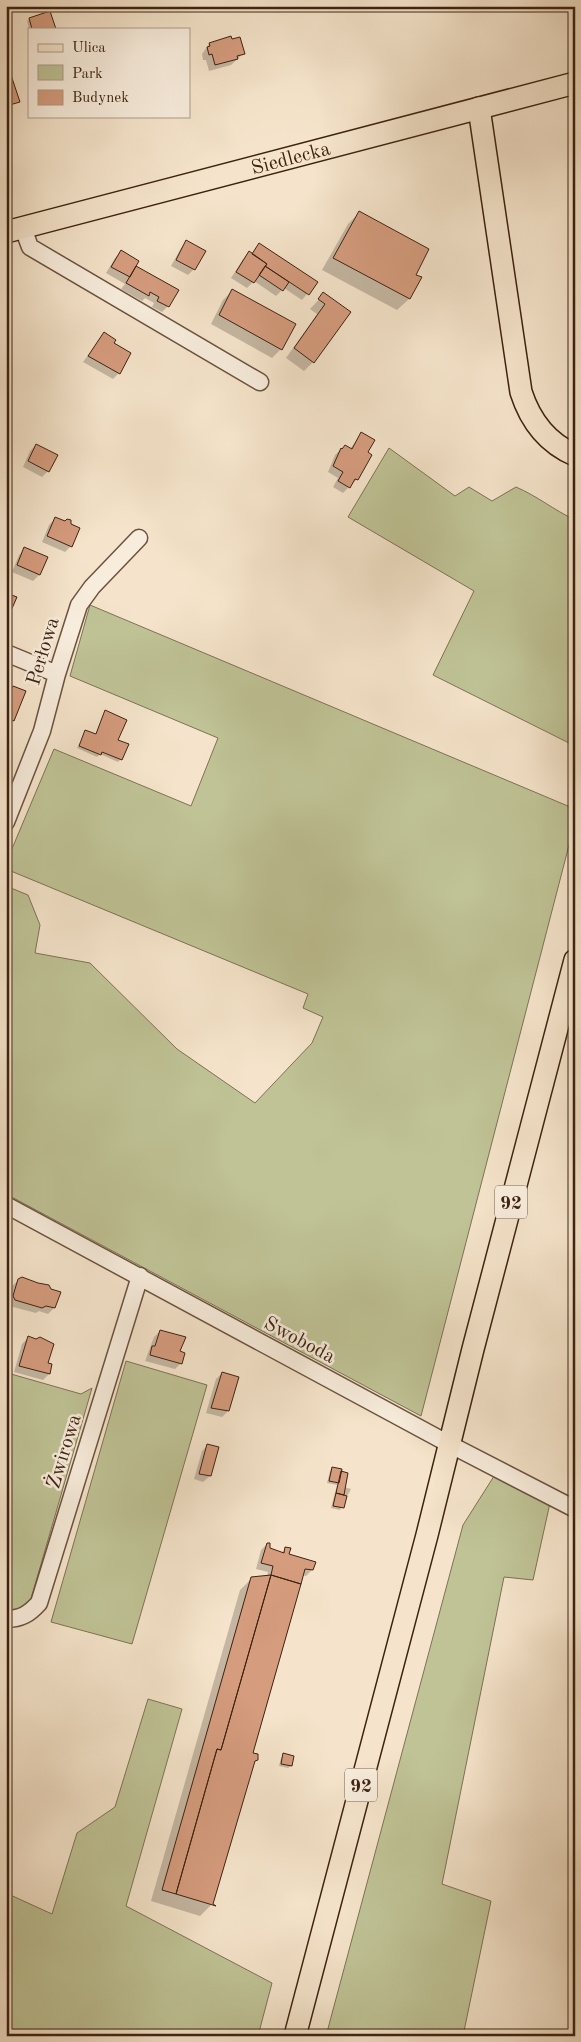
<svg xmlns="http://www.w3.org/2000/svg" width="581" height="2042" font-family="'Old Standard TT',serif">
<style>
.green{fill:#bfc396;stroke:#7e7254}
.shadow{fill:#0003}
.building{fill:#d59c7e;stroke:#3d2211}
.lines{fill:none;stroke-linecap:round;stroke-linejoin:round}
.minor-casing{stroke:#6b5240;stroke-width:19}
.major-casing{stroke:#3d2211;stroke-width:24}
.minor{stroke:#f8eddd;stroke-width:16}
.major{stroke:#f5e4cb;stroke-width:21}
.labels{text-anchor:middle;stroke-width:5;stroke-linejoin:round;paint-order:stroke}
.shield{fill:#f8eddd;stroke:#755f4e;stroke-width:1}
.shield-label{font-size:19px;font-weight:bold;fill:#3d2211}
.street-label{font-size:20px;fill:#3d2211;stroke:#f8eddd}
</style>
<rect width="100%" height="100%" fill="#f5e4cb"/>
<filter id="stains"><feTurbulence type="fractalNoise" baseFrequency=".004" numOctaves="4"/><feColorMatrix values="0 0 0 0 .2 0 0 0 0 .09 0 0 0 0 .02 0 0 0 .5 -.17"/></filter>
<radialGradient id="worn" r=".72"><stop offset=".6" stop-color="#630" stop-opacity="0"/><stop offset="1" stop-color="#630" stop-opacity=".3"/></radialGradient>
<path class="green" d="M389,448L455,496L469,487L492,501L516,487C537,496 554,510 575,520V746L433,675L474,591L348,517Z
M90,605L575,809V822L421,1416L6,1194V886L28,895L40,925L35,953L90,963L177,1049L255,1103L312,1043L323,1017L303,1008L308,994L6,869V863L54,749L191,806L218,738L70,676Z
M126,1361L207,1385L132,1644L51,1622Z
M6,1362L11,1374L81,1394L92,1388L28,1609L16,1614L6,1611Z
M496,1473L550,1503L533,1580L504,1577L442,1884L491,1901L463,2036H326L463,1525Z
M148,1699L182,1709L126,1906L272,1983L258,2036H6V1893L52,1914L77,1833L115,1807Z"/>
<path class="shadow" d="M275,6H289V7L277,13Z
M29,19L55,29H29L27,21Z
M209,44L244,53L231,65L209,71L206,60H203L202,54Z
M360,212L414,275L420,278L409,299L397,310L322,270L348,224Z
M187,242L194,269L188,275L171,266L181,248Z
M259,245L316,283L302,300L284,288L276,296L254,281L247,288L231,278L243,259L249,253L251,254Z
M121,252L168,306L162,312L152,307L154,303L145,298L142,301L121,289L125,284L106,273L115,258Z
M232,291L281,349L272,358L211,324L223,300Z
M324,294L350,312L313,362L304,371L286,358L317,314L310,309Z
M104,334L112,344L119,373L113,379L83,362Z
M362,433L366,453L357,479L343,493L333,487L338,478L328,472L335,455L341,449H350Z
M36,445L48,471L42,477L23,467L30,451Z
M55,519L71,546L65,552L42,542L49,525Z
M25,549L46,558L39,575L33,581L12,572L19,555Z
M13,687V720L10,723L6,721V692L9,693Z
M105,712L117,741L121,759L118,762L100,754L97,757L77,748L86,732L95,735Z
M19,1280L54,1308L48,1314L39,1311L36,1313L9,1306L7,1303L12,1286Z
M160,1331L179,1352L181,1363L175,1369L145,1361L154,1337Z
M28,1338L46,1364L49,1374L43,1380L14,1372L22,1344Z
M222,1373L228,1411L222,1417L206,1413L216,1379Z
M208,1445L210,1476L203,1482L194,1479L202,1451Z
M332,1468L344,1487L351,1489L340,1510L331,1508L337,1485L327,1483L330,1471Z
M267,1544L268,1549L281,1553L286,1548L287,1555L312,1570L306,1576L302,1575L252,1754L255,1761L253,1763L212,1904L200,1916L151,1901L240,1590L252,1578L267,1576L268,1572L256,1569L261,1550Z
M283,1755L291,1766L288,1768L279,1766L281,1758Z"/>
<path class="building" d="M50,11L56,29H32L29,18Z
M231,36L232,39L240,37L245,54L237,56L238,59L215,65L212,54L209,55L207,47L210,46L209,43Z
M6,60L20,102L6,106Z
M359,211L429,249L416,275L422,277L410,299L333,258Z
M186,240L206,251L195,270L176,260Z
M259,243L318,282L309,295L265,266L267,264L252,254Z
M121,250L139,261L130,277L111,267Z
M249,251L267,264L254,283L236,272Z
M136,266L179,290L169,307L157,301L159,297L150,292L149,296L126,283Z
M265,266L289,282L283,291L259,275Z
M232,289L296,324L282,350L219,315Z
M323,292L351,312L314,363L294,348L325,304L318,299Z
M104,332L116,340L114,343L131,353L120,374L88,356Z
M361,432L375,440L368,452L372,455L358,480L355,479L350,488L338,481L343,472L333,466L341,448L342,449L345,445L352,449Z
M36,444L58,455L49,472L28,461Z
M55,517L65,521L67,519L71,520V524L80,528L72,547L47,536Z
M24,547L48,557L40,575L17,565Z
M6,593L17,597L6,622Z
M13,686L26,691L14,721L6,718V691L10,692Z
M105,710L127,720L118,740L129,744L122,760L102,752L101,755L79,746L85,730L96,734Z
M22,1277L38,1283L49,1285L51,1289L61,1292L55,1308L46,1306L42,1308L15,1300L13,1296L18,1279Z
M160,1330L186,1337L180,1351L185,1353L182,1364L150,1355L152,1346H155Z
M28,1336L36,1339L40,1337L54,1344L48,1363L52,1364L50,1374L19,1366Z
M222,1372L239,1377L229,1411L211,1408Z
M207,1444L219,1447L211,1476L199,1474Z
M332,1467L342,1469L339,1483L329,1481Z
M341,1471L348,1473L344,1495L336,1493Z
M336,1493L347,1496L344,1508L333,1506Z
M267,1543H270V1548L284,1553L285,1547L291,1548L289,1554L316,1562L313,1570L305,1569L301,1584L271,1575L273,1566L261,1563Z
M271,1575L221,1750L217,1749L176,1894L162,1890L251,1577Z
M271,1575L301,1584L253,1753L258,1754V1760L255,1761L213,1904L216,1906L176,1894L217,1749L221,1750Z
M283,1753L294,1756L292,1766L281,1764Z"/>
<g class="lines">
<defs>
<path id="minor" d="M23,228L30,247L260,382
M6,653L57,674
M6,822L42,731L57,674L79,605L92,587L139,538
M6,1205L449,1444L575,1509
M6,1619C21,1619 29,1614 39,1603L140,1276"/>
<g id="major">
<path d="M479,108L521,392C530,420 547,443 575,455"/>
<path id="s1" d="M6,232L575,83"/>
<path d="M295,2036L427,1535L473,1349L575,960"/>
</g>
</defs>
<use href="#minor" class="minor-casing"/>
<use href="#major" class="major-casing"/>
<use href="#minor" class="minor"/>
<use href="#major" class="major"/>
</g>
<g class="labels">
<g class="shield">
<rect x="495" y="1185.5" width="32" height="33" rx="4"/>
<rect x="345" y="1768.5" width="32" height="33" rx="4"/>
</g>
<g class="shield-label">
<text x="511" y="1209">92</text>
<text x="361" y="1792">92</text>
</g>
<g class="street-label">
<text dy="7" stroke="none"><textPath href="#s1" startOffset="294">Siedlecka</textPath></text>
<text transform="translate(42 651) rotate(-73)" y="7">Perłowa</text>
<text transform="translate(300 1339) rotate(28)" y="7">Swoboda</text>
<text transform="translate(63 1451) rotate(-73)" y="7">Żwirowa</text>
</g>
</g>
<rect width="581" height="2042" fill="none" stroke="#f5e4cb" stroke-width="25"/>
<rect x="8" y="8" width="566" height="2027" fill="none" stroke="#3d2211" stroke-width="2.5"/>
<rect x="12" y="12" width="556" height="2017" fill="none" stroke="#3d2211"/>
<rect x="28" y="28" width="162" height="90" fill="#f8eddd" stroke="#ad9c8b"/>
<rect x="38" y="44" width="25" height="8" fill="#f5e4cb" stroke="#ad9c8b"/>
<text x="72" y="52" font-size="15" fill="#3d2211">Ulica</text>
<rect x="38" y="65" width="25" height="15" fill="#bfc396" stroke="#ad9c8b"/>
<text x="72" y="78" font-size="15" fill="#3d2211">Park</text>
<rect x="38" y="90" width="25" height="15" fill="#d59c7e" stroke="#ad9c8b"/>
<text x="72" y="102" font-size="15" fill="#3d2211">Budynek</text>
<rect width="100%" height="100%" filter="url(#stains)"/>
<rect width="100%" height="100%" fill="url(#worn)"/>
</svg>
